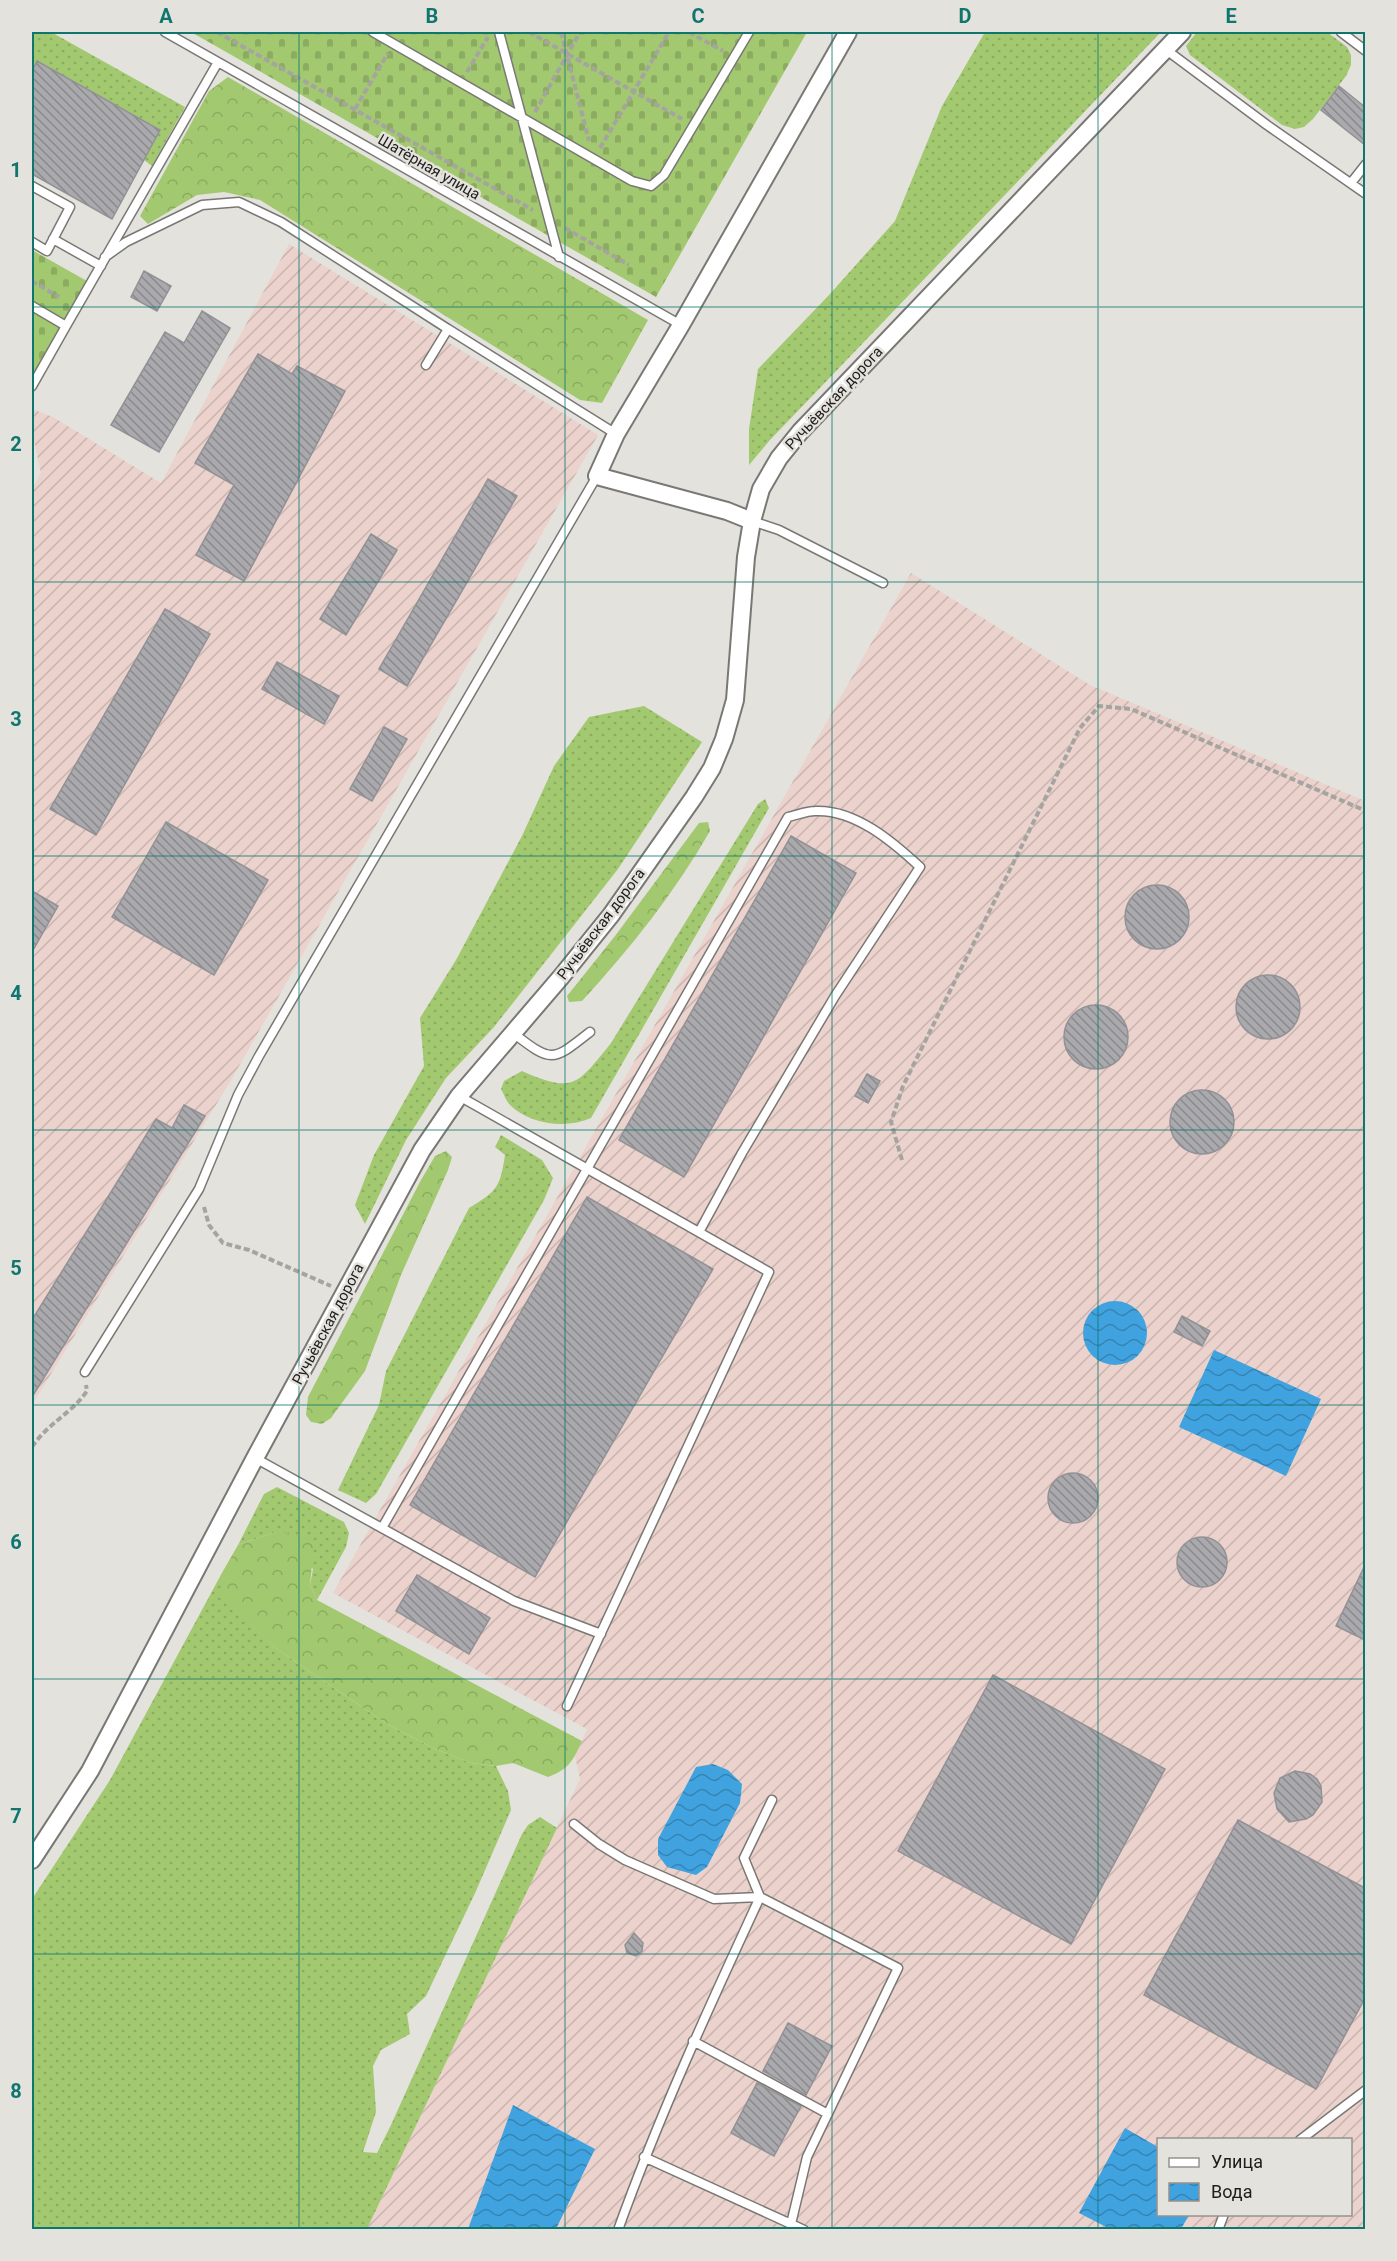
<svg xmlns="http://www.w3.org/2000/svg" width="1397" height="2261" font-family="Roboto,sans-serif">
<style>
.industrial{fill:url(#industrial-furrows);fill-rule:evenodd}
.grass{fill:url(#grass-dots)}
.forest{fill:url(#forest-crowns)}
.cemetery{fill:url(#cemetery-stones)}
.water{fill:url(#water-waves)}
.building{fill:url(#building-back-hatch);stroke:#929195;stroke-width:1.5}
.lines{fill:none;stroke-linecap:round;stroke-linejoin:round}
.lane-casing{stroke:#7a7874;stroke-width:11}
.street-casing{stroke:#7a7874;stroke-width:20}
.path{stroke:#a5a4a0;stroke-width:4;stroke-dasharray:6 3;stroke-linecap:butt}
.lane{stroke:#fff;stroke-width:8}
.street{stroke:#fff;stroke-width:16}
.grid{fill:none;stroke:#0f766e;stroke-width:1.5;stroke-opacity:0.55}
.labels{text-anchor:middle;stroke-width:5;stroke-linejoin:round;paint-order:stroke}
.street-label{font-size:15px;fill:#1d1d1b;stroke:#e4e2dd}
.neatline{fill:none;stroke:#0f766e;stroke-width:2}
.grid-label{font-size:20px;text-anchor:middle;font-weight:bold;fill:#0f766e}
</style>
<defs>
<pattern id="industrial-furrows" width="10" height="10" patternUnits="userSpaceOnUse" patternTransform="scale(1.5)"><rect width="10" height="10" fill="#ebd2cc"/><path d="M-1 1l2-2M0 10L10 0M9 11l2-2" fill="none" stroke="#c9b4af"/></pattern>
<pattern id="grass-dots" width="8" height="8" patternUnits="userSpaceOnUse" patternTransform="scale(1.5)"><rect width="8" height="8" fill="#a2c96f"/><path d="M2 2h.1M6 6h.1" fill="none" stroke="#8bac60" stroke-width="1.8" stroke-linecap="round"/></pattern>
<pattern id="forest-crowns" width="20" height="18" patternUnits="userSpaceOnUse" patternTransform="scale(1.5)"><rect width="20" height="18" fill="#a2c96f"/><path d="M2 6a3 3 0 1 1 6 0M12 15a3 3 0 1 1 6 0" fill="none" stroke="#8bac60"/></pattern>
<pattern id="cemetery-stones" width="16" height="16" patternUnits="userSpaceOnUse" patternTransform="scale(1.5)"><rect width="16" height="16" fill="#a2c96f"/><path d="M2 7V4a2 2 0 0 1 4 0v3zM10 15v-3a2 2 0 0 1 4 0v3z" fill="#8bac60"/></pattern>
<pattern id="water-waves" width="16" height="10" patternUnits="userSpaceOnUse" patternTransform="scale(1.5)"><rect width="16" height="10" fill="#40a3df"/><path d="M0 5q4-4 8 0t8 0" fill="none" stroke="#3584b4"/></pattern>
<pattern id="building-back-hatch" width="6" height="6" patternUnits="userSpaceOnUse" patternTransform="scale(1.5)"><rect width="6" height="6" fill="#aaa9ad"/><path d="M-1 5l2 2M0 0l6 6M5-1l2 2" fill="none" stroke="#8a898c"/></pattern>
</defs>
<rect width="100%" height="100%" fill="#e4e2dd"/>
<path class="industrial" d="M289,244L598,435L230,1082L32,1405V490L41,473L32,432V409L53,417L161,483Z
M911,573L1090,685L1365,801V2229H367L580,1779L575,1756L587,1729L333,1593ZM1158,2140H1350V2214H1158Z"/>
<path class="grass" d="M32,32H51L185,107L152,166L144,160L159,129L38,61L32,71Z
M985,32H1161L770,440L749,465V429L758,369L830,294L895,221L942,106Z
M1197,32H1327L1347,47L1351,55V65L1346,76L1313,119L1304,127L1295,129L1282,125L1190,55L1186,46Z
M644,706L702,742L618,869L494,1027L446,1078L406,1140L365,1224L355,1205L374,1155L424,1066L420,1018L456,960L522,836L554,766L589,717Z
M765,799L769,808L591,1118C567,1129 530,1125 510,1105C506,1101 504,1094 501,1089L504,1081L522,1071C574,1094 577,1085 611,1043L758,804Z
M501,1135L542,1160L553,1178L544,1200L376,1494L366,1503L338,1490L379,1405L386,1371L469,1208C497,1191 500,1188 505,1155L495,1147Z
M277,1487L344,1522L349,1533L346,1547L317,1600L310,1585L313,1569L276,1532L238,1545L264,1494Z
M223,1571L222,1594L274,1647L387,1724L433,1748L471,1763L496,1766L508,1791L511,1810L476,1891L426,1996L407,2014L410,2034L381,2050L373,2066L376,2112L363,2152L377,2153L391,2125L522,1834L528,1825L540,1817L557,1828L367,2229L32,2230V1899L110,1780Z"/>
<path class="forest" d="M228,77L648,320L602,403L580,400L260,200L224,192L197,195L148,224L140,216L209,91Z
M708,822L710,831C675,892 630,949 582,1001L569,1002L567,996L615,936L699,823Z
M446,1151L452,1157L448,1170L401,1275L365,1371L331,1418L322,1424L311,1422L306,1415L308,1397L421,1180L435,1156Z
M276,1532L298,1533L314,1545L310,1585L317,1600L582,1741C573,1761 569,1769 548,1777L513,1763L496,1766L471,1763L433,1748L387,1724L274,1647L221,1594L223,1571L238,1545Z"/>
<path class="cemetery" d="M191,32H807L656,297Z
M32,250L94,285L32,396Z"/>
<path class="water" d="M1083 1333a32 32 0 1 1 64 0a32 32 0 1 1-64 0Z
M1214,1350L1321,1399L1286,1476L1179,1427Z
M713,1764L728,1770L742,1784L740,1803L707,1867L696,1875L667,1867L658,1855V1839L696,1767Z
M513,2105L595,2149L556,2229H468Z
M1125,2128L1158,2147V2214L1189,2215L1181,2229H1110L1079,2213Z"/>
<path class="building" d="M37,61L160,130L112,219L32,174V71Z
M1339,86L1365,107V145L1321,110Z
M144,271L171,286L157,311L131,297Z
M202,311L230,328L159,452L111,425L165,332L184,343Z
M258,354L292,374L297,366L345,391L244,581L196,555L234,485L195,463Z
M488,479L517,496L407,686L379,669Z
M371,534L397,550L346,635L320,619Z
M165,609L210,634L96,835L50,809Z
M277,662L339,696L324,724L262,689Z
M384,727L407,739L372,801L350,789Z
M166,822L268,880L214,975L112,917Z
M791,836L856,873L684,1177L619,1140Z
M1125 917a32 32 0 1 1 64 0a32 32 0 1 1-64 0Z
M32,891L58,906L32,952Z
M1236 1007a32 32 0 1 1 64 0a32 32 0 1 1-64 0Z
M1064 1037a32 32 0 1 1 64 0a32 32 0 1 1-64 0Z
M867,1074L880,1081L868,1103L855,1096Z
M1170 1122a32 32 0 1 1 64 0a32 32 0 1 1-64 0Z
M184,1105L205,1116L32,1397V1320L156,1119L172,1128Z
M587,1197L713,1269L535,1577L410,1505Z
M1182,1316L1210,1331L1202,1346L1174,1332Z
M1048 1498a25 25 0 1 1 50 0a25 25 0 1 1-50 0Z
M1177 1562a25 25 0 1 1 50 0a25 25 0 1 1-50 0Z
M1365,1565V1640L1336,1626Z
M417,1575L490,1618L469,1654L396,1611Z
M993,1675L1165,1769L1071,1944L898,1851Z
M1295,1771L1310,1774L1317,1779L1321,1786L1322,1802L1313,1815L1306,1819L1289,1822L1277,1809L1274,1793L1280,1778Z
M1238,1820L1365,1888V1998L1316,2089L1144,1995Z
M634,1933L643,1943L642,1951L636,1956L627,1953L625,1945Z
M788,2023L832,2046L806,2095L763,2071Z
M757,2083L801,2106L774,2156L731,2133Z"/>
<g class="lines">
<defs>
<path id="lane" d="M165,32L681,325
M373,32L632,181L651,186L664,175L749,32
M499,32L559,257
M1341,32L1366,51
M1165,49L1267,125L1366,194
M1351,183L1366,164
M32,186L70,207L47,251L32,242
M53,239L101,266
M105,257L126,242L202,205L239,202L281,222L448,329
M32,306L66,326L32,386
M66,326L218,62
M426,365L448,329L616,434
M752,521L779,530L883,583
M513,1033C552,1063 552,1062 590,1032
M459,1096L769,1272L567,1706
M85,1372L199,1189L238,1095L259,1056L597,476
M255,1458L514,1601L601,1634
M382,1528L788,817C797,815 807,811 815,811C855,809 893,842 920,867L835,996L742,1153L699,1232
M574,1824L599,1844L625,1860L714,1899L760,1897L744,1858L772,1800
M693,2041L828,2114
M1300,2140L1366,2090
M644,2157L791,2224
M618,2230C659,2116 709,2007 760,1897L898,1968L807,2157L791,2224L804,2230
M1218,2230L1224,2214"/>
<path id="street" d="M752,521L727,511L597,476L616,434L681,325L848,32
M32,1860L90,1771L255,1458L422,1150L459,1096L561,977L611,915L694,797L712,768L724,739L735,700L746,557L752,521L761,489L779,458L800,432L1182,32"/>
</defs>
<use href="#lane" class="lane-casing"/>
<use href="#street" class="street-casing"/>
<path class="path" d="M217,32L533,210
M529,32L682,119
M561,32L589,141
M689,32L723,51
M467,72L488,37
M355,109L388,53
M535,112L580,32
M600,148L669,32
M565,228L629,265
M32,281L59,297
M902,1160L891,1122L903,1086L1080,728L1099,706L1131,709L1366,811
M204,1207L209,1225L223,1243L249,1250L331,1286
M32,1447C49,1422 70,1415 87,1391L86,1385"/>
<use href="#lane" class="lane"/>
<use href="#street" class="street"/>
</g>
<path class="grid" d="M299,32V2230M565,32V2230M832,32V2230M1098,32V2230M32,307H1366M32,582H1366M32,856H1366M32,1130H1366M32,1405H1366M32,1679H1366M32,1954H1366"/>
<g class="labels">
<g class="street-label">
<text transform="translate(429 167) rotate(30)" y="5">Шатёрная улица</text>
<text transform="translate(834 398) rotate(-47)" y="5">Ручьёвская дорога</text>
<text transform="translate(601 924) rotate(-53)" y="5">Ручьёвская дорога</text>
<text transform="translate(328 1324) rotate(-62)" y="5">Ручьёвская дорога</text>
</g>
</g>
<rect width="1397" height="2261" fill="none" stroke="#e4e2dd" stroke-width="66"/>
<rect x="1157" y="2138" width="195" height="78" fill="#e4e2dd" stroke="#94938f" stroke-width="1.5"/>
<rect x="1169" y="2158" width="30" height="9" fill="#ffffff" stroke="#94938f" stroke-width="1.5"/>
<text x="1211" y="2168" font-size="18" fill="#1d1d1b">Улица</text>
<rect x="1169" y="2183" width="30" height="18" fill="url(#water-waves)" stroke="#94938f" stroke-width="1.5"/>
<text x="1211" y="2198" font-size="18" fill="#1d1d1b">Вода</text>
<rect x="33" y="33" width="1331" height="2195" class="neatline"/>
<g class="grid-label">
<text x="166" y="23">A</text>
<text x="432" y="23">B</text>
<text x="698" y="23">C</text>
<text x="965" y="23">D</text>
<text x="1231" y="23">E</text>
<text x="16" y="177">1</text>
<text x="16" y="451">2</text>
<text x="16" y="726">3</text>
<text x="16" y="1000">4</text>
<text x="16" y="1275">5</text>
<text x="16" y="1549">6</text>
<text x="16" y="1823">7</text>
<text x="16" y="2098">8</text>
</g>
</svg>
